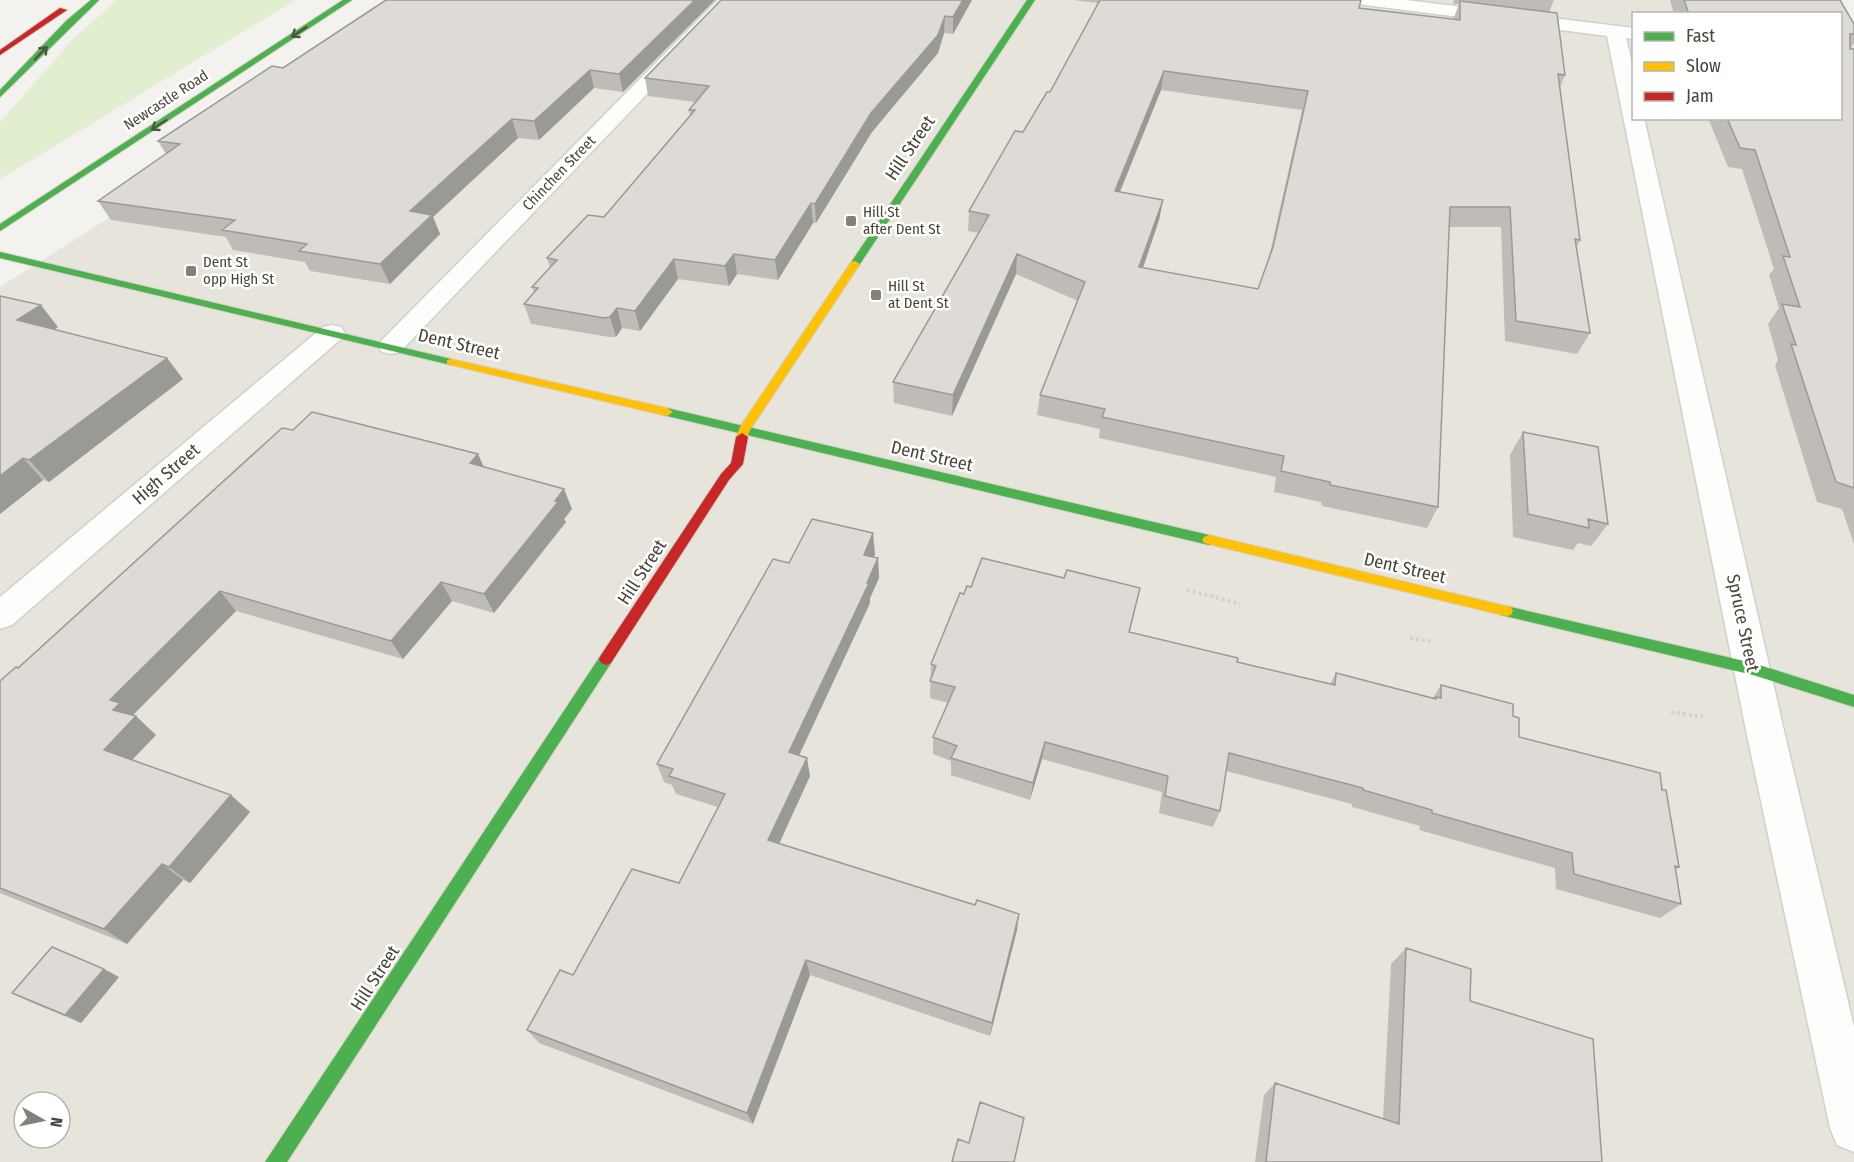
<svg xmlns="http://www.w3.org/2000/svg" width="1854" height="1162" font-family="'Fira Sans Condensed',sans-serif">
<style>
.residential{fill:#e7e4dc;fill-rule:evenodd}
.green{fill:#e1eecf}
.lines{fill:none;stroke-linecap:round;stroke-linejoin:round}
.street-casing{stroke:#d2d0cb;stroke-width:3}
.fast-casing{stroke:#d3cfc5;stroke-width:2}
.slow-casing{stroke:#d3cfc5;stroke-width:2}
.jam-casing{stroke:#d3cfc5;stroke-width:2}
.path{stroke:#d3d2cc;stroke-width:4;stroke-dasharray:3 3;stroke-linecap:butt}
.street{fill:#fdfdfc;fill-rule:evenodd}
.fast{fill:#4caf50;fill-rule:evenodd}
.slow{fill:#ffc107;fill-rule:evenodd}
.jam{fill:#c62828;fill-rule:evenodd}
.wall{fill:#bfbcb8;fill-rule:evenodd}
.shaded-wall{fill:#9b9996}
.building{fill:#dedbd6;stroke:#9b9996;stroke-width:1.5;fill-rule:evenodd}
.oneway{stroke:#4b593e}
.poi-dot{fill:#868178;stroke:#fff;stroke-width:2}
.labels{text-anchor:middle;stroke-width:5;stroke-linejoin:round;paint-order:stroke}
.far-street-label{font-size:15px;fill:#4b4439;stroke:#fff}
.far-poi-label{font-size:15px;fill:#4b4439;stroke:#fff;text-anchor:start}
.street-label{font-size:18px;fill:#4b4439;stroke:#fff}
</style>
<rect width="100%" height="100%" fill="#f4f2ee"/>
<path class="residential" d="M428,0H1800L1832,13L1634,14V118H1840L1841,17L1854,22V1162H0V287L104,221ZM24,1102H60V1138H24Z"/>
<path class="green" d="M117,0H296L0,179V122L75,37Z"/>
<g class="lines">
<defs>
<path id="street" d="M718,0H737L400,352L391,354L382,352L378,346L382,340Z
M1356,0H1406L1634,28V39L1626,38L1634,71V118H1644L1785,735L1854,1027V1152L1837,1145L1830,1128L1747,735L1607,36L1365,5L1359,4Z
M332,325L341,327L345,333L341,339L12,625L0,629V597L323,327Z"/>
<path id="fast" d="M91,0H99L0,97V90L66,21Z
M343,0H352L0,231V224Z
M1027,0H1035L860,264L859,266H851L850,264Z
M0,252L451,359L457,362L451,365L0,258Z
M667,408L1209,535L1216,540L1209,545L663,415L661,412L663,409Z
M1506,606L1753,663L1854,695V707L1753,675L1501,615L1499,611L1501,607Z
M606,653L611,655L613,659L611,663L287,1162H265L601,655Z"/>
<path id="slow" d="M855,261L860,264L750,430L746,440H738L736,437L740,427L851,262Z
M451,359L667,408L673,412L667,416L447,364V360Z
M1209,535L1506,606L1511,607L1513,611L1511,615L1506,616L1204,543L1202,540L1204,537Z"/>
<path id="jam" d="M60,8L67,10L0,55V50Z
M742,433L748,437L743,464L729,480L611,663L606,665L601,663L599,659L601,655L721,474L731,463L736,437Z"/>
</defs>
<use href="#street" class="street-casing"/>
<use href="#fast" class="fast-casing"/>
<use href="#slow" class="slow-casing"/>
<use href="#jam" class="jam-casing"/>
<path class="path" d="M1187,590L1240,604
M1410,638L1433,642
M1671,712L1703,717"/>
<use href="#street" class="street"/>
<use href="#fast" class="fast"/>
<use href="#slow" class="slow"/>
<use href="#jam" class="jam"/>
</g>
<path class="wall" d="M715,0L623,92L594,88L539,140L518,138L433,217L440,234L390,284L310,271L305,262L233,250L226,237L111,220L98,201L166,154L158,141L283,68Z
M972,0L953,34L944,33L938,53L872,132L816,223H813L778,280L737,274L729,286L678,279L640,331L622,328L616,337H609L531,324L524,304L534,293L532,287L550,268L547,258L604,217L690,116L689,110L695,102L648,96L645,78Z
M1073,0H1361L1359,8L1453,20L1459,4H1453L1454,0H1554L1549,12L1565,75L1560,87L1580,240L1576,248L1590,333L1577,354L1505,341L1501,227H1449L1438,507L1427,528L1322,506L1321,502L1274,492L1276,477L1099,438L1100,429L1037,415L1040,395L1078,301L1016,274L952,416L894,403L893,382L979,233L968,231L969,211L1050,92L1098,3ZM1161,90L1302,110L1269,257L1258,289L1143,268L1159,220L1163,200L1120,192Z
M1670,0H1840L1854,24V43L1850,49H1854V544L1842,509L1817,502L1775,365L1778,360L1768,324L1779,308L1769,275L1774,269L1742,169L1728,167L1708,118H1840V14H1674Z
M0,296L58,327L54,329L183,379L49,482L43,480L0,514Z
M293,430L484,467L572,509L564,519L566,522L494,613L452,601L403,659L236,611L133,715L156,735L132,760L250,812L190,883L183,880L127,944L0,893V681L18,668Z
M1523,432L1608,524L1591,546L1578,543L1573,550L1513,537L1510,455Z
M875,554L873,557L878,558L879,578L870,598V603L799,756L810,776L779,844L1017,930L990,1036L810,975L753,1124L539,1043L527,1030L573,975L679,883L718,807L676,794L672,785L664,782L657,764L789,563Z
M1064,578L1129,632L1237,662L1330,684L1336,673L1433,698L1441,685L1513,716L1519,737L1662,790L1679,867L1675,870L1681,904L1660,918L1556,889L1555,868L1419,830L1420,826L1352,807V804L1226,771L1220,811L1213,827L1159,813L1162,792L1042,759L1030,800L951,775V761L933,754V737L948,703L930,698L931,664L964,594L971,587Z
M1406,948L1470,1001L1602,1162H1255L1264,1095L1275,1083L1383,1119L1391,964Z
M119,977L81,1023L28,1001L12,993Z"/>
<path class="shaded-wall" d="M695,0H715L623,92L619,74Z
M963,0H972L953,34V17Z
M945,16L944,33L938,53L872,132L816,223L815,204L871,113Z
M590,70L594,88L539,140L534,121Z
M1164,71L1161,90L1112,211L1115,191Z
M512,119L518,138L433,217L440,234L390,284L380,264L410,211Z
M1163,200L1159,220L1136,288L1139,267Z
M811,203L813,223L778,280L775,260Z
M734,254L737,274L729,286L725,266Z
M1017,254L1016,274L952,416L953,395Z
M674,259L678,279L640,331L635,311Z
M41,305L58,327L35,342L17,320Z
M617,308L622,328L616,337L610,317Z
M167,358L183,379L49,482L29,460Z
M478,454L487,474L470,463Z
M23,458L43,480L0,514V476Z
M564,489L572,509L564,519L566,522L494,613L484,594Z
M873,533L875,554L865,575L864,555Z
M878,558L879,578L870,598V603L792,770L789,752Z
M441,582L452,601L403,659L391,641Z
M220,591L236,611L133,715L135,717L136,716L156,735L125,767L104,750L113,710L110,700Z
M1045,742L1042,759L1030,800L1033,783Z
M807,758L810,776L773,857L768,840Z
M231,795L250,812L190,883L169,867Z
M162,864L183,880L127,944L104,929Z
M1019,914L1017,930L990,1036L992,1023Z
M806,960L810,975L753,1124L747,1113Z
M104,969L119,977L81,1023L65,1015Z"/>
<path class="building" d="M386,0H695L619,74L590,70L534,121L512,119L410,211L432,215L380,264L299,251L307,244L222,230L235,220L98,201L180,144L158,141L272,66L283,68Z
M721,0H963L953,17L945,16L938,35L871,113L815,204L811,203L775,260L734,254L725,266L674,259L635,311L617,308L610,317L604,318L524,304L538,288L532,287L557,260L547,258L588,215L604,217L695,110H689L709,86L645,78Z
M1100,0H1361L1359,8L1460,20V1L1557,13L1565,75L1558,74L1580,240L1575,239L1590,333L1516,321L1510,207H1450L1438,507L1330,485V482L1281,471L1284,456L1102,417L1105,409L1040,395L1085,282L1017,254L953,395L893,382L989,215L969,211L1015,131L1023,132L1047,92H1050ZM1164,71L1308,91L1273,247L1258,289L1139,267L1163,200L1115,191Z
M1684,0H1840L1854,24V34H1850V49H1854V488L1836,482L1791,344L1796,345L1782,304L1800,307L1783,256L1790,257L1755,150L1740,148L1727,118H1840V14H1689Z
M0,296L41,305L17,320L167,358L29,460L23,458L0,476Z
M312,412L478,454L470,463L564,489L555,501L558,502L484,594L441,582L391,641L220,591L110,700L120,703L113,710L136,716L104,750L231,795L169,867L162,864L104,929L0,888V681L16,667L18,668L282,428L293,430Z
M1523,432L1598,447L1608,524L1588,519L1589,528L1528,514Z
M812,519L873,533L864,555L878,558L867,583H869L789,752L807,758L768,840L975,905L977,900L1019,914L992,1023L806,960L747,1113L527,1030L560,970L573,975L632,869L679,883L725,794L669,776L673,769L657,764L773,559L789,563Z
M982,558L1064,578L1067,570L1140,588L1129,632L1238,658L1237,662L1335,685L1336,673L1436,699V697L1441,698V685L1513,704V716L1519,718V737L1660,773L1662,790H1666L1679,867L1675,866L1681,904L1574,874L1572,853L1432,813V810L1363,790V788L1229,753L1220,811L1165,796L1168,776L1045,742L1033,783L951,758L957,746L933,737L955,687L930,681L936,666L931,664L960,593L964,594L967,586L971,587Z
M52,947L104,969L65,1015L12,993Z
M1406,948L1471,969L1470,1001L1593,1039L1602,1162H1266L1275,1083L1399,1124Z
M980,1102L1024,1118L1014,1162H952L958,1139L969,1143Z"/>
<defs><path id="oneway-shaft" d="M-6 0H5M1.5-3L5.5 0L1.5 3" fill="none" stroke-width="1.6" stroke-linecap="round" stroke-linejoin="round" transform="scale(1.5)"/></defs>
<g class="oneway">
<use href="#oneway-shaft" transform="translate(299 32) rotate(146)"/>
<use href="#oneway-shaft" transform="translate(41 53) rotate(-46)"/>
<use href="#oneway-shaft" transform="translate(159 125) rotate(147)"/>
</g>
<g class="poi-dot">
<rect x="845" y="215" width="12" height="12" rx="3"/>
<rect x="185" y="265" width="12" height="12" rx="3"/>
<rect x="870" y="289" width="12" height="12" rx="3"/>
</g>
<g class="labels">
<g class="far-street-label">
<text transform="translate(166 100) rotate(-33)" y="5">Newcastle Road</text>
<text transform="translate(559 173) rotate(-46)" y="5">Chinchen Street</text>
</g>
<g class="far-poi-label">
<text x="863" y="217">Hill St<tspan x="863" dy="17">after Dent St</tspan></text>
<text x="203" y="267">Dent St<tspan x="203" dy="17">opp High St</tspan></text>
<text x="888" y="291">Hill St<tspan x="888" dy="17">at Dent St</tspan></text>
</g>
<g class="street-label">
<text transform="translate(910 148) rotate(-56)" y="6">Hill Street</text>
<text transform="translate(459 344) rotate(13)" y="6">Dent Street</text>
<text transform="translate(932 456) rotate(13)" y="6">Dent Street</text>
<text transform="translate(166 474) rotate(-41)" y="6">High Street</text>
<text transform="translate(1405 568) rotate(13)" y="6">Dent Street</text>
<text transform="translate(642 572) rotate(-57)" y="6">Hill Street</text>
<text transform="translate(1743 623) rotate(78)" y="6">Spruce Street</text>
<text transform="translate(375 978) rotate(-57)" y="6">Hill Street</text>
</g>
</g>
<rect x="1632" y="12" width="210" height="108" fill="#ffffff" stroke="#b7b4b0" stroke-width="1.5"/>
<rect x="1644" y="32" width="30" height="9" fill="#4caf50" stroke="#b7b4b0" stroke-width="1.5"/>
<text x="1686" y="42" font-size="18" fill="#4b4439">Fast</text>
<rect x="1644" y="62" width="30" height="9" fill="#ffc107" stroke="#b7b4b0" stroke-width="1.5"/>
<text x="1686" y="72" font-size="18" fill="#4b4439">Slow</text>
<rect x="1644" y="92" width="30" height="9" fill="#c62828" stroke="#b7b4b0" stroke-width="1.5"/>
<text x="1686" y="102" font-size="18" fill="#4b4439">Jam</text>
<g transform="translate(42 1120) rotate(99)"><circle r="28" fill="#ffffff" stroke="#b7b4b0" stroke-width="1.5"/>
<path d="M0-4.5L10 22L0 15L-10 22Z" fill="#868178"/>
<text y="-9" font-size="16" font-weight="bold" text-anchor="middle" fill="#4b4439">N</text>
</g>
</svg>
